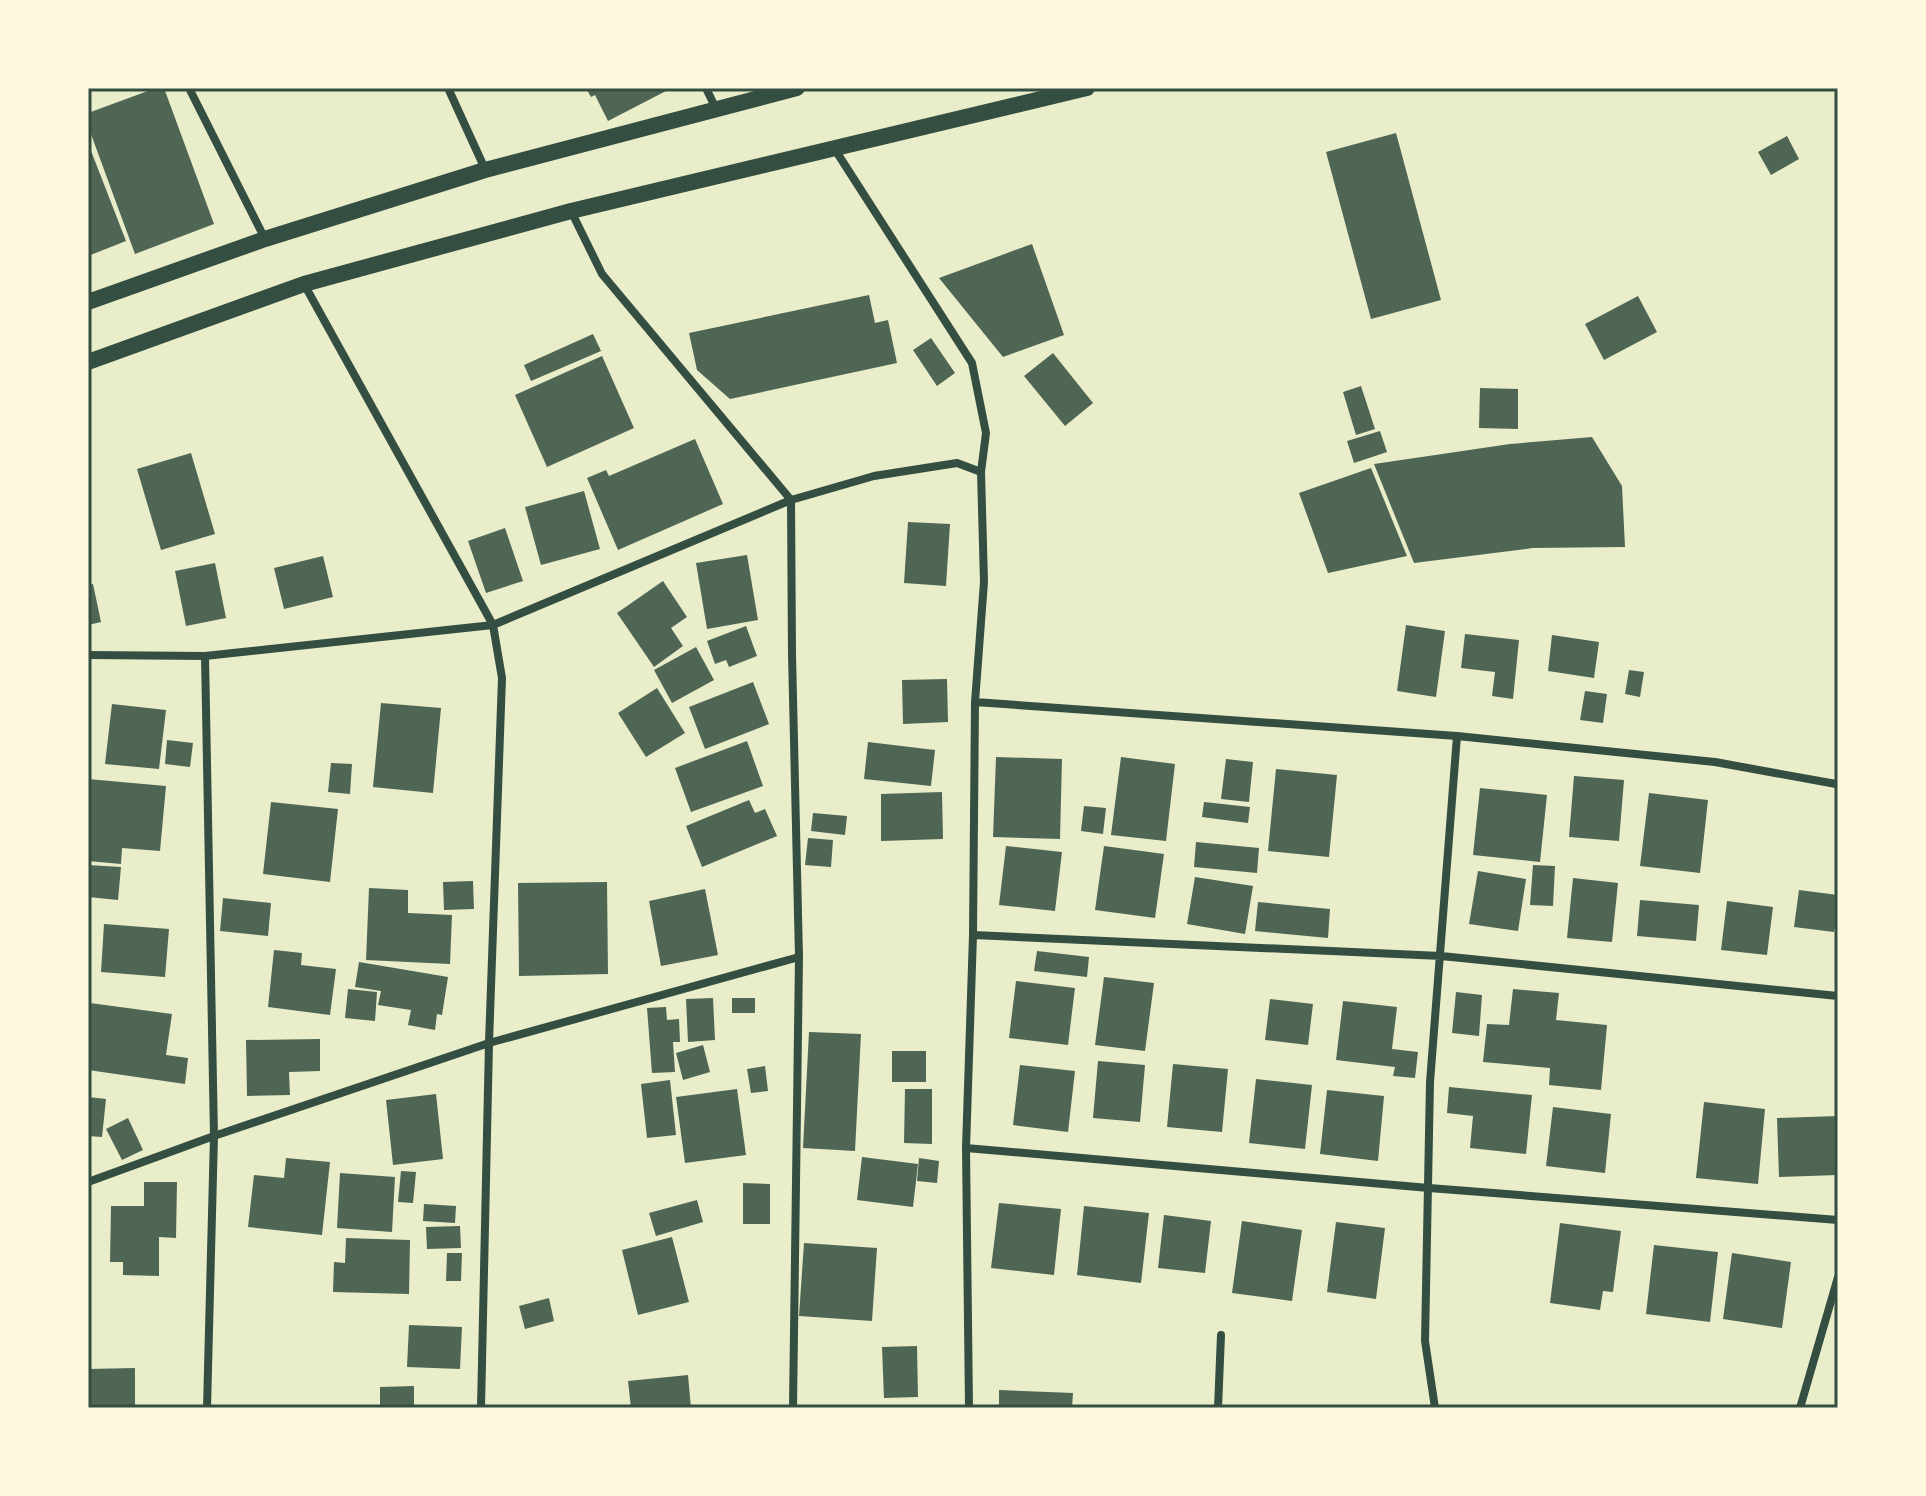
<svg xmlns="http://www.w3.org/2000/svg" width="1926" height="1496" font-family="Roboto,sans-serif">
<style>
.building{fill:#4f6655}
.lines{fill:none;stroke-linecap:round;stroke-linejoin:round}
.minor{stroke:#344e41;stroke-width:8}
.secondary{stroke:#344e41;stroke-width:16}
.neatline{fill:none;stroke:#344e41;stroke-width:3}
</style>
<rect width="100%" height="100%" fill="#e9edc9"/>
<path class="building" d="M156,88H164L214,224L135,254L88,126V113Z
M586,88H664L666,91L608,121L595,95L591,97Z
M1396,133L1441,300L1371,319L1326,152Z
M1787,136L1799,159L1771,175L1758,152Z
M88,143L126,241L88,256Z
M1032,244L1064,335L1003,357L939,278Z
M869,295L875,323L888,320L897,363L730,399L697,370L689,333Z
M1638,296L1657,332L1604,360L1585,324Z
M593,334L601,351L531,381L524,365Z
M931,338L955,373L937,386L913,350Z
M1053,353L1093,403L1065,426L1024,376Z
M602,356L634,428L547,467L515,395Z
M1361,386L1375,429L1356,435L1343,392Z
M1480,388L1518,389V429L1479,428Z
M1380,431L1387,452L1354,463L1347,441Z
M1592,437L1622,486L1625,547L1533,548L1414,563L1374,464L1510,444Z
M695,439L723,504L618,550L587,478L606,470L609,476Z
M191,453L215,534L161,550L137,469Z
M1371,468L1407,556L1328,573L1299,493Z
M584,491L600,549L541,565L525,507Z
M908,522L950,524L946,586L904,583Z
M505,528L523,581L486,593L468,541Z
M747,555L758,620L707,629L696,563Z
M323,556L333,597L284,609L274,568Z
M215,563L226,618L186,626L175,571Z
M663,581L687,617L671,628L683,646L654,667L617,613Z
M93,584L101,622L88,625V585Z
M1406,625L1445,631L1436,697L1397,691Z
M746,626L757,656L729,667L726,660L715,664L707,641Z
M1465,634L1519,640L1513,699L1492,696L1495,672L1461,668Z
M1552,635L1599,642L1594,678L1548,671Z
M696,647L714,680L672,703L654,670Z
M1629,670L1644,672L1640,697L1625,694Z
M947,679L948,722L903,724L902,680Z
M753,682L769,724L705,749L689,707Z
M657,688L685,733L646,757L618,713Z
M1585,691L1607,694L1603,723L1580,720Z
M381,703L441,708L433,793L373,787Z
M112,704L166,710L159,769L105,764Z
M167,740L193,743L190,767L165,764Z
M747,741L763,786L691,812L675,768Z
M868,742L935,750L931,786L864,779Z
M996,757L1062,759L1060,839L993,837Z
M1121,757L1175,764L1166,841L1111,835Z
M1226,759L1253,762L1249,802L1221,799Z
M331,763L352,764L350,794L328,792Z
M1276,769L1337,775L1329,857L1268,851Z
M1574,776L1624,780L1619,841L1569,837Z
M88,779L166,786L160,851L122,848L121,864L88,861Z
M1480,788L1547,795L1540,862L1473,855Z
M942,792L943,839L881,841V794Z
M1649,793L1708,800L1700,873L1640,866Z
M749,800L755,813L765,809L777,836L702,867L686,826Z
M271,802L338,809L330,882L263,874Z
M1204,802L1250,807L1248,823L1202,817Z
M1084,806L1106,808L1103,834L1081,831Z
M813,813L847,816L845,835L811,831Z
M808,838L833,840L831,867L805,865Z
M1196,842L1259,848L1257,873L1194,867Z
M1006,846L1062,852L1055,911L999,905Z
M1104,846L1164,854L1155,918L1095,910Z
M88,865L121,867L118,900L88,897Z
M1533,865L1555,866L1553,906L1530,905Z
M1478,871L1526,879L1518,931L1469,924Z
M1195,877L1253,886L1245,934L1187,924Z
M1573,878L1618,883L1612,942L1567,938Z
M473,881L474,909L444,910L443,882Z
M607,882L608,974L519,976L518,883Z
M369,888L408,890V913L452,915L450,964L366,960Z
M705,889L718,955L661,966L649,901Z
M1799,890L1838,895V927H1835L1834,932L1794,927Z
M223,898L271,903L268,936L220,931Z
M1640,900L1699,905L1696,941L1637,936Z
M1727,901L1773,907L1767,955L1721,950Z
M1258,902L1330,909L1328,938L1255,931Z
M104,924L169,929L165,977L101,972Z
M274,950L302,953L301,965L336,969L330,1015L268,1007Z
M1037,951L1089,957L1087,977L1034,971Z
M359,962L448,977L442,1015L437,1014L435,1030L408,1025L411,1010L378,1005L381,991L355,987Z
M1104,977L1154,983L1145,1051L1095,1045Z
M1016,981L1075,988L1068,1045L1009,1038Z
M348,989L377,992L375,1021L345,1018Z
M1513,989L1559,993L1556,1020L1607,1025L1601,1090L1549,1085L1550,1068L1483,1062L1487,1024L1509,1025Z
M1456,992L1482,995L1479,1036L1452,1033Z
M713,998L715,1040L688,1042L686,999Z
M732,998H755V1013H732Z
M1270,999L1313,1004L1308,1045L1265,1040Z
M1343,1001L1397,1007L1392,1049L1418,1052L1415,1078L1393,1076L1395,1067L1336,1060Z
M90,1003L172,1014L166,1055L188,1058L185,1084L88,1070V1021Z
M666,1007L667,1020L679,1019L680,1042H673L675,1072L652,1073L647,1008Z
M809,1032L861,1034L855,1151L803,1148Z
M320,1039V1071L289,1072L290,1095L247,1096L246,1040Z
M703,1045L710,1072L683,1080L676,1053Z
M892,1051H926V1082H892Z
M1098,1061L1145,1065L1140,1122L1093,1118Z
M1173,1064L1228,1069L1222,1132L1167,1127Z
M1020,1065L1075,1071L1068,1132L1013,1125Z
M765,1066L768,1091L751,1093L747,1069Z
M1256,1079L1312,1085L1305,1149L1249,1143Z
M670,1080L676,1135L647,1138L641,1084Z
M1449,1087L1532,1095L1526,1154L1470,1148L1473,1116L1447,1113Z
M737,1089L746,1155L685,1163L676,1097Z
M905,1089H932V1144L904,1143Z
M1327,1090L1384,1096L1378,1161L1320,1154Z
M436,1094L443,1159L393,1165L386,1100Z
M88,1097L106,1099L102,1137L88,1136Z
M1704,1102L1765,1109L1758,1184L1696,1178Z
M1553,1107L1611,1114L1605,1173L1546,1166Z
M1838,1116V1175L1779,1177L1777,1118Z
M128,1118L143,1150L122,1160L106,1129Z
M862,1157L918,1164L913,1207L857,1200Z
M286,1158L330,1162L322,1235L248,1227L254,1175L284,1178Z
M919,1158L939,1161L937,1183L917,1181Z
M401,1171L416,1172L413,1203L398,1202Z
M340,1173L395,1177L392,1232L337,1228Z
M144,1182H177L176,1238L159,1237V1276L123,1275V1262H110L111,1206H144Z
M743,1183L770,1184V1224H743Z
M697,1200L703,1222L656,1236L649,1213Z
M999,1203L1061,1209L1054,1275L991,1268Z
M424,1204L456,1206L455,1223L423,1221Z
M1084,1206L1149,1213L1141,1283L1077,1275Z
M1164,1215L1211,1221L1205,1273L1158,1268Z
M1242,1221L1302,1230L1292,1301L1232,1293Z
M1336,1222L1385,1228L1376,1299L1327,1292Z
M1560,1223L1621,1231L1613,1292L1603,1291L1600,1310L1550,1303Z
M460,1226L461,1248L427,1249L426,1227Z
M672,1237L689,1302L638,1315L622,1250Z
M346,1238L410,1240L409,1294L333,1292L334,1262L345,1263Z
M804,1243L877,1248L872,1321L799,1316Z
M1654,1245L1718,1252L1710,1322L1646,1314Z
M447,1253H462L461,1281H446Z
M1732,1253L1791,1262L1782,1328L1723,1319Z
M549,1298L554,1321L525,1329L519,1306Z
M409,1325L462,1327L460,1369L407,1367Z
M917,1346L918,1397L884,1398L882,1347Z
M135,1368V1408H88V1369Z
M688,1375L691,1408H631L628,1381Z
M414,1386V1408H380V1387Z
M999,1390L1073,1393L1072,1408H999Z"/>
<g class="lines">
<path class="minor" d="M189,88L265,239
M448,88L485,169
M706,88L716,109
M834,148L972,363L986,433L981,472
M571,211L602,274L791,500L792,654L799,957
M304,284L493,625L791,500L874,476L957,463L981,472L984,582L975,702L973,935L966,1148L969,1408
M88,655L205,656L493,625L502,678L489,1043L481,1408
M205,656L214,1136L207,1408
M975,702L1457,736L1715,762L1836,784L1838,786
M973,935L1441,956L1838,996
M966,1148L1429,1188L1838,1220
M88,1182L214,1136L489,1043L799,957L793,1408
M1218,1408L1221,1335
M1435,1408L1425,1341L1430,1082L1457,736
M1800,1408L1838,1277"/>
<path class="secondary" d="M88,302L265,239L485,170L797,88
M88,362L304,284L571,211L1087,88"/>
</g>
<rect width="1926" height="1496" fill="none" stroke="#fefae0" stroke-width="180"/>
<rect x="90" y="90" width="1746" height="1316" class="neatline"/>
</svg>
